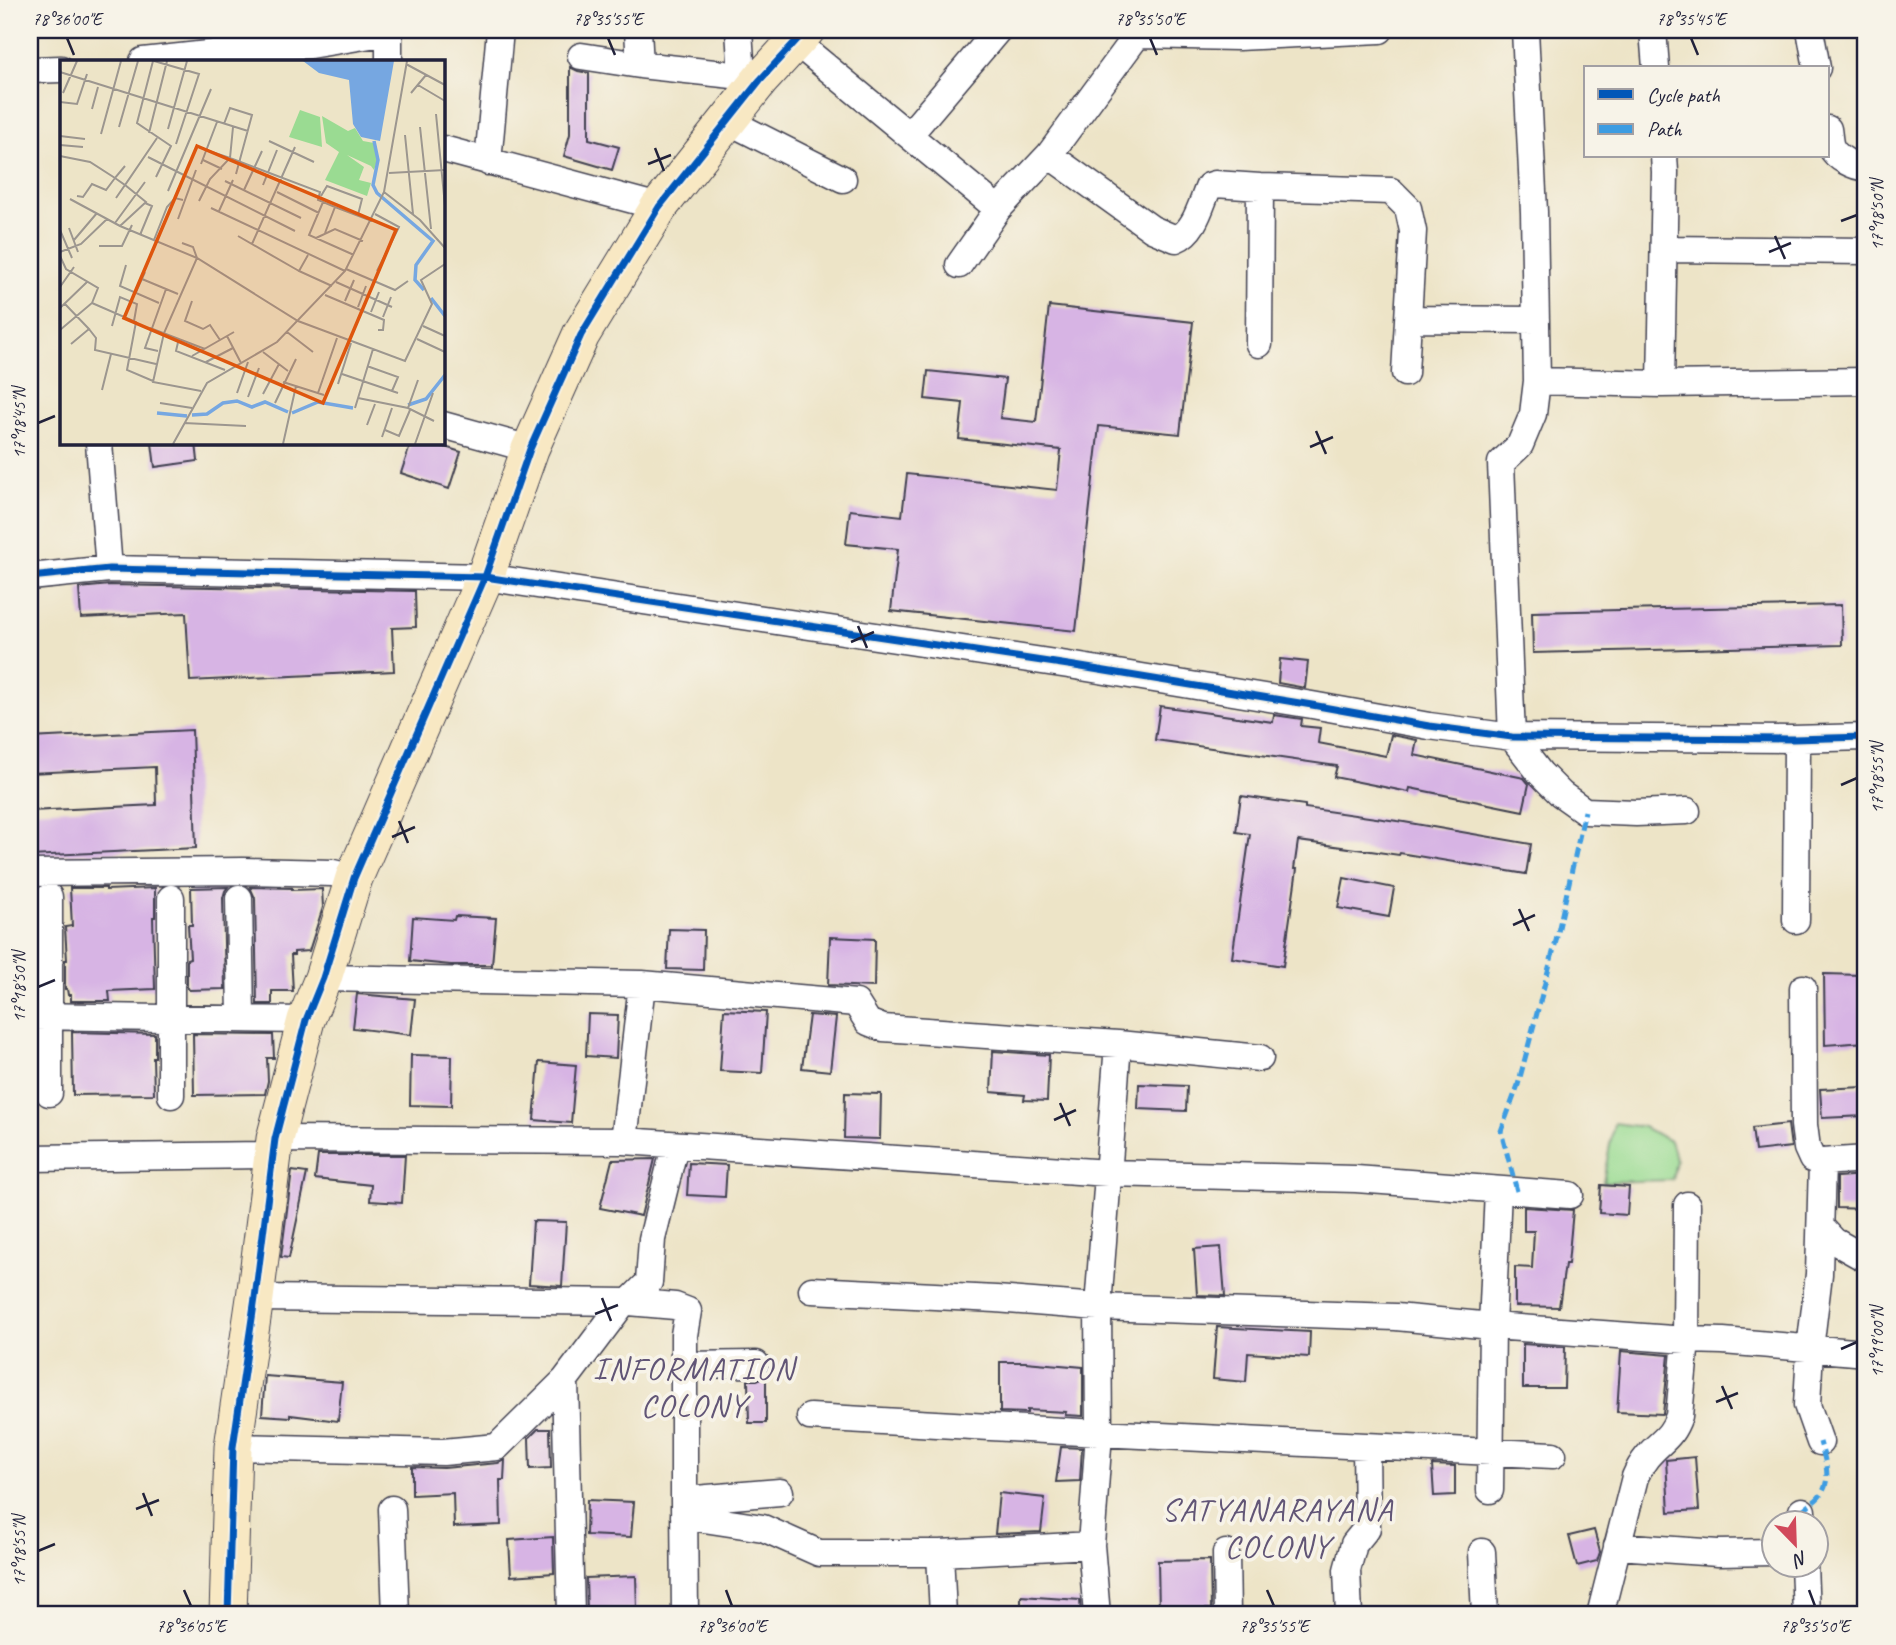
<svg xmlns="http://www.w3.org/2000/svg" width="1896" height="1645" font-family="Caveat,sans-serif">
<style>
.green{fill:#9adb92;stroke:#5e7e66;stroke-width:2}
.building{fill:#d7b4e4}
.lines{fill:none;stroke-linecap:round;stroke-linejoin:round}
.street-casing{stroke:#403f50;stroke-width:29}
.secondary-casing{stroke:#403f50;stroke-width:39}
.street{stroke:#fff;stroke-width:26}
.secondary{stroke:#f8e8c3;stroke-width:37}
.quiet{stroke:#3c9ce2;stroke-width:5;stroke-dasharray:10 5;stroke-linecap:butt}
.cycleway-casing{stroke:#f7f3e8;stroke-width:11}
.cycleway{stroke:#0057b8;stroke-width:7}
.ticks{fill:none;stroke:#22223b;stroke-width:2.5}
.labels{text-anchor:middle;stroke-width:7;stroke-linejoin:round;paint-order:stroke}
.neighbourhood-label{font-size:32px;letter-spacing:2px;fill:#615576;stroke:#f7f3e8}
.inset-river{fill:none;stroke:#76a7e1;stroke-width:3.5}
.inset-road{fill:none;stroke:#9c968f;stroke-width:2}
.view{fill:#de560e;fill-opacity:0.15;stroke:#de560e;stroke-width:3.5}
.inset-edge{fill:none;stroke:#22223b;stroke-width:3.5}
.neatline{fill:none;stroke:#22223b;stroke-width:2.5}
.ticks-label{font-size:18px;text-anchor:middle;fill:#22223b}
</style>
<rect width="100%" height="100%" fill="#f7f3e8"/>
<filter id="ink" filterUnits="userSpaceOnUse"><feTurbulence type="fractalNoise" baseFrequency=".0143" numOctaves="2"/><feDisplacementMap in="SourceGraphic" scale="14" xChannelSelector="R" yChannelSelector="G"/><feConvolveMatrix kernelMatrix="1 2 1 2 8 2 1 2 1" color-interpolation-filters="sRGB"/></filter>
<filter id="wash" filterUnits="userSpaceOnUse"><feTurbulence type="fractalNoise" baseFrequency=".00686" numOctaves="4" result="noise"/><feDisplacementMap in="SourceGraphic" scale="28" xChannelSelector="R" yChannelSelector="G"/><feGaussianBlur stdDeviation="1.57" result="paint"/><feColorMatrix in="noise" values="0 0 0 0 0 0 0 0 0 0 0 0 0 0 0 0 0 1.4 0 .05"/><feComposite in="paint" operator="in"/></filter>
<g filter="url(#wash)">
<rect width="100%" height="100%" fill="#ede4c7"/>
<path class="green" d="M1614,1123L1643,1127L1670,1141L1676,1160L1672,1180L1603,1182Z"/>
<g id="blocks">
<path class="building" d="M570,67L578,71L589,73V139L619,147L612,170L564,156L570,134Z
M1049,306L1193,322L1180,434L1099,426L1076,631L891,611L898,549L846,544L850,510L902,516L907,474L1057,490L1061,450L959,439L963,403L925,399L928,371L1005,379L1000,418L1036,422Z
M152,443H196L198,461L155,467Z
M411,443H432L461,452L449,489L401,473Z
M110,585L415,591L416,627L392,628L394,671L190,681L186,613L81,618L79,588Z
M1841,605L1842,645L1533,653L1532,612Z
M1280,659L1308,662L1305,688L1278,683Z
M1160,706L1273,722L1274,715L1302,719L1301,726L1320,728L1318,743L1386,756L1391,735L1417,740L1414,755L1524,778L1529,784L1523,811L1410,788L1409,792L1334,777L1337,766L1155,740Z
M192,730L196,848L30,856V811L156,805L155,767L30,773V738Z
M1241,796L1305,805V808L1404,822L1531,844L1526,874L1400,853L1399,855L1298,841L1294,869H1297L1283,966L1232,958L1250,834L1236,832Z
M1344,878L1394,888L1389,917L1338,908Z
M228,887L225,891L223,898L225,989L189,990L188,988H187V959L190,958L188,925H192L191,888Z
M250,887L292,888V890L322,889L323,907L309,951L294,952V955H291L293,991H272V1004H257L255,898Z
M70,888H106V890L155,888V917H153L155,989L109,991L110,1001H71V995H68L67,989H65V960H67L65,927L72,926Z
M455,916L496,918L492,965H451L410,961L413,917L454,920Z
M669,929L704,930L703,970L667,969Z
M830,937L875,939L874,987L828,985Z
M1824,974L1862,975L1861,1005H1865L1866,1042L1825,1045Z
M357,994L415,999L411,1035L353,1028Z
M724,1010L766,1012L762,1073L720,1071Z
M588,1014L618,1015L616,1058L586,1056Z
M809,1015L836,1017L830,1071L802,1068Z
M72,1032L155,1034V1057H153L154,1094L73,1095Z
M193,1034L273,1035L274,1058H267L268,1081L265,1094L194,1095Z
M993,1051L1049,1055L1047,1101L1024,1100L1025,1095L991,1092Z
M411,1055L452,1056L451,1106L410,1105Z
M539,1062L576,1065L571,1123L534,1120Z
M1139,1084L1187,1086L1186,1111L1138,1109Z
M1864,1087L1865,1116L1822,1118L1820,1089Z
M845,1093L881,1094L880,1139L844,1138Z
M1788,1124L1791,1147L1755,1151L1752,1128Z
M318,1155H405L402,1203L370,1201L371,1185L315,1179Z
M655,1159L641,1216L600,1208L612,1160Z
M689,1163L727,1165L725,1197L687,1195Z
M292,1171L307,1173L289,1258L281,1257Z
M1866,1175V1209L1837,1208V1177Z
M1601,1185L1629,1187L1627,1215L1599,1213Z
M1524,1207L1573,1210L1568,1264H1565L1559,1307L1515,1306V1267L1532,1268L1534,1231H1524Z
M533,1221L566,1222L562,1286L529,1284Z
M1221,1247L1225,1296L1197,1295L1194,1249Z
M1217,1327L1310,1332L1309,1357L1248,1353L1246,1382L1213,1379Z
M1523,1344L1565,1347L1564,1388H1523Z
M1621,1351L1669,1355L1663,1414L1617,1412Z
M1000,1362H1025L1083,1367V1416L1065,1415L1066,1412L1027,1410V1413L1000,1412Z
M265,1376L342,1382L338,1421L290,1415V1417L262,1415Z
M766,1376V1423H749L748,1380H757Z
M538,1429H550L551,1468L530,1469L529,1438Z
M1061,1447L1082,1448L1080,1481L1056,1482Z
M1695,1457L1699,1510L1669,1512L1666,1460Z
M505,1460L504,1480H500L501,1525L454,1527L453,1493L412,1495V1467L444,1468L498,1463Z
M1432,1465L1455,1466V1495L1434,1496Z
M999,1493L1045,1498L1041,1532L995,1534Z
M587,1500L634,1502L631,1537L586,1535Z
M1594,1530L1600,1552L1597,1561L1577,1566L1569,1536Z
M553,1537L554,1573L511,1576L509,1540Z
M1210,1560L1211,1609L1159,1611L1158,1561Z
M636,1576L637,1609L587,1611L586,1578Z
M1021,1596L1080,1600L1081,1615H1021Z"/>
</g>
</g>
<g filter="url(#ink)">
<use href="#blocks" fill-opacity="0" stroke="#403f50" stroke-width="2"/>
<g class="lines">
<defs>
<path id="street" d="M389,30V61
M638,30L640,65
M739,30L742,76
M1525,30L1534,212L1537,381L1533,414L1520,445L1501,463L1512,737L1540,773L1561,794L1585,811L1636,813L1687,811
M1653,30L1656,68
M1810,30L1817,68
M1137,35L1238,37L1380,30
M796,42L998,209
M581,56L640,65L742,76L760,80
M143,61L272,47L310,45L389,32
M30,70L61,69
M728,121L843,179
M1828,129C1829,134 1829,142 1831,147C1836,158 1855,168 1866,167
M909,135L998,30
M443,149L659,207
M1049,155L1152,229L1176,239C1195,232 1201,204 1209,186L1215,184L1260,187L1391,191L1408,208L1413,231L1405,373
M488,162L500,30
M1664,249L1866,251
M959,265L998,209L1049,155L1141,30
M1408,319L1536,320
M1259,344L1260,187
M1537,381L1661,384L1866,381
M1661,384L1665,172L1664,156
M443,425L530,449
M99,443L109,569
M30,577L109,569L485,577L1075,666L1312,705L1429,726L1512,737L1793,739L1866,737
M30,873L243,871L333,873L354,878
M49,897V1093
M171,898V1095
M239,898L241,1018
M1796,920L1797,739
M323,978L642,984L624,1141
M642,984L856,1003L868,1022L883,1028L1118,1044L1260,1058
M1803,988L1804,1125L1807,1148L1812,1159L1822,1162L1866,1159
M30,1016L306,1020
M275,1139L624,1141L1108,1173L1356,1179L1570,1195
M30,1158L274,1155
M1821,1227L1834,1241L1866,1259
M812,1290L996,1299L1098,1307L1396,1317L1492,1326L1686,1340L1723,1341L1866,1353
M255,1298L629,1302L675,1306L688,1311L684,1335V1500L685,1615
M629,1302L649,1282L652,1239L675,1146
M685,1365L756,1364
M565,1380L571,1615
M810,1417L1099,1433L1553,1455
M1820,1442L1807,1405L1810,1349L1819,1274L1822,1162
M233,1447L443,1452L497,1447L565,1380L623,1303
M1490,1490L1492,1326L1498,1190
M684,1500L780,1492
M392,1509L396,1615
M1802,1511V1522
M684,1516L763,1528L819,1553H940L1091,1545
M1617,1546L1718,1553L1773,1552
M1482,1552L1485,1615
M940,1553L943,1615
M1226,1553L1227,1615
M1804,1564L1806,1615
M1097,1615L1091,1545L1099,1433L1098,1307L1118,1044
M1349,1615L1347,1570L1354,1544L1367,1528L1366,1446
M1600,1615L1635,1477C1638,1470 1642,1463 1647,1457C1661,1440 1671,1439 1679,1416L1686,1340L1687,1205"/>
<path id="secondary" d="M228,1615L233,1447L255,1298L275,1139L306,1020L323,978L354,878L485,577L530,449L581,335L659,207L760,80L806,30"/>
</defs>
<use href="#street" class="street-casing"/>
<use href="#secondary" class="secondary-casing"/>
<use href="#street" class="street"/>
<use href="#secondary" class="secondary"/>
<path class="quiet" d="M1517,1191L1501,1131L1518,1085L1556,941L1585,811
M1802,1511C1807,1505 1814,1503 1819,1497C1833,1481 1825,1460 1820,1442"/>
<defs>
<path id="cycleway" d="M30,577L109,569L485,577L1075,666L1312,705L1429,726L1512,737L1793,739L1866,737
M228,1615L233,1447L255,1298L275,1139L306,1020L323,978L354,878L485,577L530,449L581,335L659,207L760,80L806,30"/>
</defs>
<use href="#cycleway" class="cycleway-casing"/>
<use href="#cycleway" class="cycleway"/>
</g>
</g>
<path class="ticks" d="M67,38L74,55M608,38L615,55M1150,38L1157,55M1691,38L1698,55M655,148L664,171M648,164L671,155M1841,221L1857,215M1775,236L1785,259M1769,252L1791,243M38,423L55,416M1316,431L1326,454M1310,447L1333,437M858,626L867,648M851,642L874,632M1841,785L1857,778M399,821L408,843M392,837L415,827M1519,909L1529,931M1513,925L1535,915M38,987L55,980M1060,1103L1070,1126M1054,1120L1076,1110M602,1298L611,1321M595,1314L618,1305M1841,1349L1857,1342M1722,1386L1732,1409M1716,1402L1738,1393M143,1493L152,1516M136,1509L159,1500M38,1551L55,1544M184,1590L191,1606M726,1590L732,1606M1267,1590L1274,1606M1809,1590L1815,1606"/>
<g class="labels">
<g class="neighbourhood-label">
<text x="694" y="1379">INFORMATION<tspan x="694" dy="37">COLONY</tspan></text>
<text x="1278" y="1520">SATYANARAYANA<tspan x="1278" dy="37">COLONY</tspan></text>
</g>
</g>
<g transform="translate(60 60)">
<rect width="385" height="385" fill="#ede4c7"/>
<path d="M240,50L260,57L262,87L229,77ZM262,56L288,71L295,68L303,81L314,83L318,98L314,110L311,106L287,95L304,107L299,120L311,123L307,136L265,120L279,92L266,83Z" fill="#9adb92"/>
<path d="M243,1H334L320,81L301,77L293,64L289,20L259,13Z" fill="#76a7e1"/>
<path class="inset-river" d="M314,81L318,100L313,125L317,133L373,181L356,205L355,220L364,230M371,238L385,256M348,345L366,339L385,315M97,353L127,356M232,353L258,342L293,348M132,355L147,354L163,343L177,341L192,347L205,342L228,352"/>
<path class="inset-road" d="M93,1L77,63L111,86L96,117M94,1L139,14L116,84M346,4L385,25M0,12L188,71M358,25L385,41M3,33L17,1M351,33L366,15M0,42L17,44L27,14M32,49L38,27M376,54L385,146M164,64L170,48L192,55L176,114M59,67L78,1M173,67L170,98L260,132L258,140L275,147M360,67L371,169M108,69L127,1M89,73L107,1M41,74L61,1M345,75L353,154M0,76L25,79M209,81L254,102M0,85L23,87M0,96L30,102L55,118L65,106M88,97L235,171M143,100L162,109M141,104L157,62M329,113L385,110M165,121L241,158M203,125L217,90M184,130L202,91M108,131L151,29M217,132L259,153M324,132L360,160L385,188M17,136L23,137L32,124L46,130L55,118L65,125L97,78M261,136L267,126L302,139L298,155M56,138L65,125L86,142L60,166M10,139L60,166L137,198L238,261L345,301L372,244L361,220L385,204M139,141L150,119L170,98L146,90M263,142L249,175L294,195M151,148L285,211M159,151L173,120M315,154L339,167L317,211M118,159L136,110M55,163L85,122M9,168L18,192M0,170L12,198M265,173L275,147L312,161M80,175L92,146L85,143M178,176L239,211M256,178L275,169L303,181M14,180L37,153M94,180L107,147L115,138L123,140M122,183L133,187L137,198L104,273L93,322L141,331M192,184L235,87M39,186H62L72,165M0,192L21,184L47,159M248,195L239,211L272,226M0,196L6,209L38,228L32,243L0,270M66,205L60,226L99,243M286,209L335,230L348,221M82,219L118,234M276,222L332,247M0,227L14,207M76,232L85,212M265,235L324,260L323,270H318M132,241L125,261L143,269L150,265L160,280M285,241L294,220M32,243L76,262L67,310L93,321M5,244L29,269L11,284M298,247L306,226M0,248L27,222M311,252L319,232M323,257L331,237M52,266L60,237L77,244L74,261M363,266L385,276M90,268L145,289M29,269L36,278L35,290L96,304M227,272L253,292M167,276L181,303M119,278L116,291L165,310M357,279L385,292M98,291L85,288L106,229M203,292L228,311M132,296L174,272M146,302L173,288M307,306L338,317L332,331M282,314L338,333M223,322L264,335M278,324L291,283M42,330L51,294M177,333L188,302M258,333L277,278M203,334L219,304M188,337L199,308M298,338L348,348L374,361M100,343L132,348M215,343L236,299M295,348L313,289M348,348L358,320M124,363L186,366M307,365L315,344M325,370L339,376L350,350M322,377L332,348M113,384L147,323L217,282L285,211L324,132L347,1M223,384L236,326M355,384L373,333"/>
<path class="view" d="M137,86L336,170L263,343L64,258Z"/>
<rect width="385" height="385" class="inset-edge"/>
</g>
<rect width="1896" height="1645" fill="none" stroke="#f7f3e8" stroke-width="77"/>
<rect x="1584" y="66" width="245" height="91" fill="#f7f3e8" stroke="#a29fa3" stroke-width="2"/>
<rect x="1598" y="89" width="35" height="10" fill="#0057b8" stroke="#a29fa3" stroke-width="2"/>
<text x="1647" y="102" font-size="21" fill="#22223b">Cycle path</text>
<rect x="1598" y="124" width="35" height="10" fill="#3c9ce2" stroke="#a29fa3" stroke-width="2"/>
<text x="1647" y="136" font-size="21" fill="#22223b">Path</text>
<g transform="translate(1795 1544) rotate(157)"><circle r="33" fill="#f7f3e8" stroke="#a29fa3" stroke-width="2"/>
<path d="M0-5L12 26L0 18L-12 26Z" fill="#d1495b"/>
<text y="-10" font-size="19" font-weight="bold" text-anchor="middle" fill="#22223b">N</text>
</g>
<rect x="38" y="38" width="1819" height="1568" class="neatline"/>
<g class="ticks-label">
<text x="67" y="25">78°36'00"E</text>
<text x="608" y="25">78°35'55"E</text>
<text x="1150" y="25">78°35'50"E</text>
<text x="1691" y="25">78°35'45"E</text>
<text transform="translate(1877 215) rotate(-90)" y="6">17°18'50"N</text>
<text transform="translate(19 423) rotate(-90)" y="6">17°18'45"N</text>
<text transform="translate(1877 778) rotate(-90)" y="6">17°18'55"N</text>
<text transform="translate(19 987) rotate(-90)" y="6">17°18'50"N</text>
<text transform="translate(1877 1342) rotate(-90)" y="6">17°19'00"N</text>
<text transform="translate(19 1551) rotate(-90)" y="6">17°18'55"N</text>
<text x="191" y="1632">78°36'05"E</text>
<text x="732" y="1632">78°36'00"E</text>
<text x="1274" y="1632">78°35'55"E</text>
<text x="1815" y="1632">78°35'50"E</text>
</g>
</svg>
